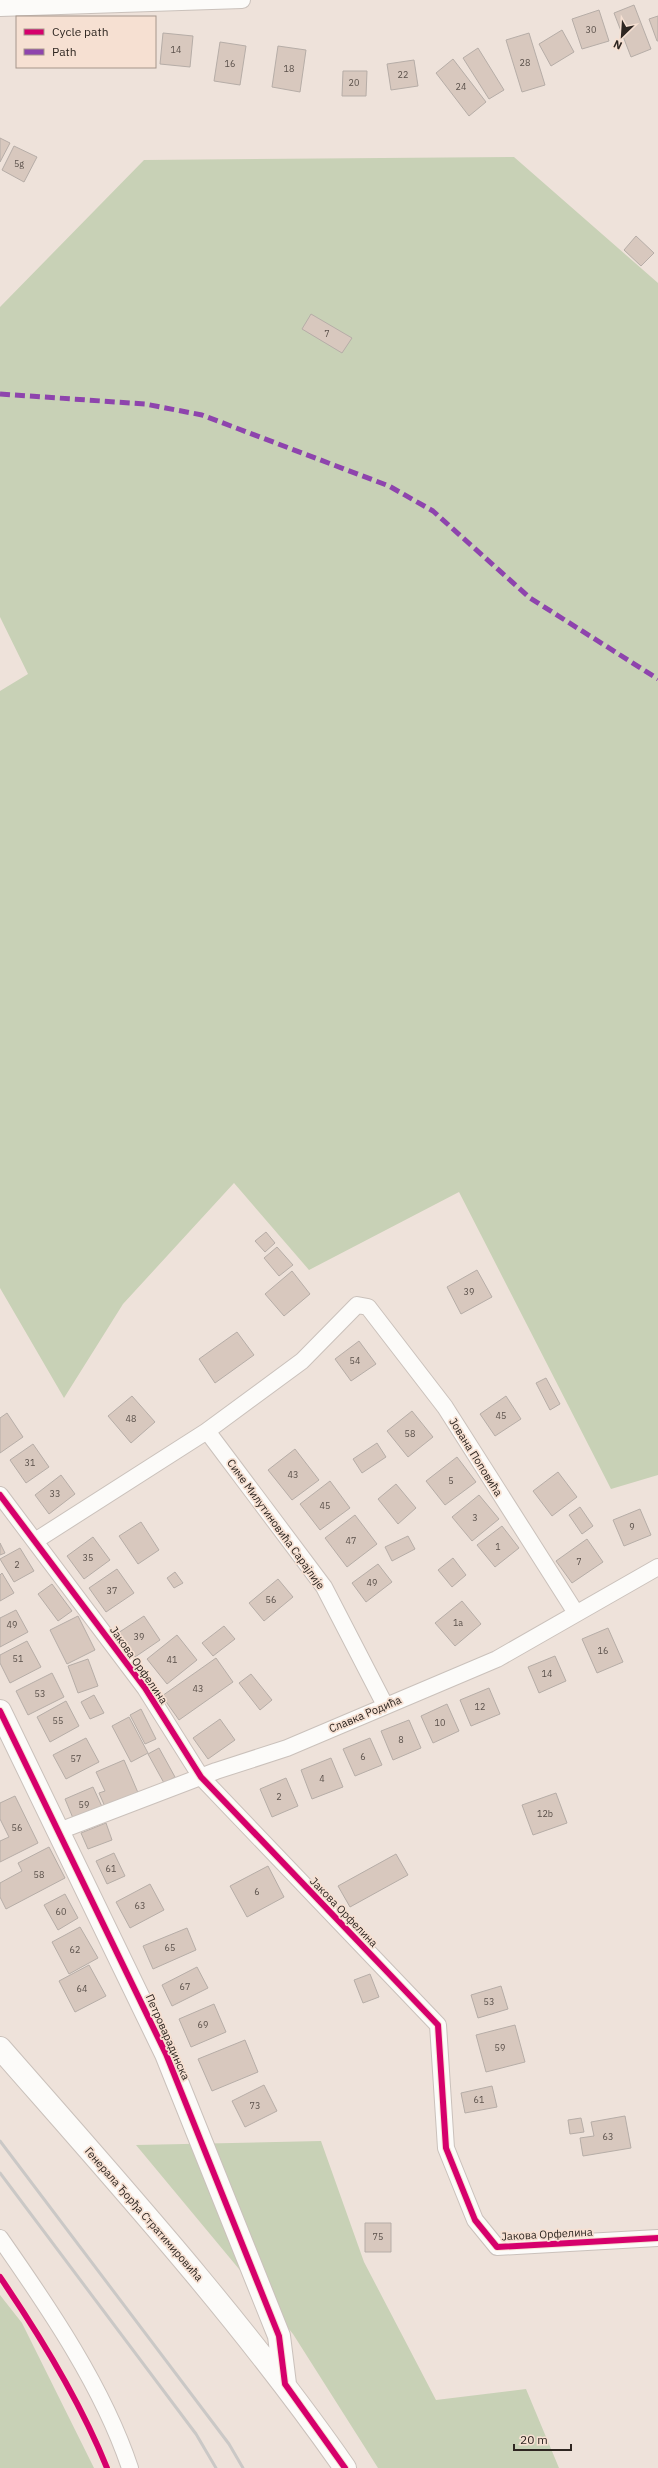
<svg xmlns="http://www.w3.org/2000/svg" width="658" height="2468" font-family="'IBM Plex Sans',sans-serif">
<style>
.green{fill:#c8d1b6}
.building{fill:#d8c8be;stroke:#b6ada7}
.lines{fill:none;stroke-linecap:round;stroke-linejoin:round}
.street-casing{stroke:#cac1bb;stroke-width:18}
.secondary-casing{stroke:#cac1bb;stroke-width:24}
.street{stroke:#fcfbf9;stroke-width:16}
.secondary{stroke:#fcfbf9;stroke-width:22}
.rail{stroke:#cac8c6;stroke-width:3}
.quiet{stroke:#8e44ad;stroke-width:5;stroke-dasharray:10 5;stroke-linecap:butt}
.cycleway-casing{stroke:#f6e0d2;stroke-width:8}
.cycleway{stroke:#d6006c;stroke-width:6}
.labels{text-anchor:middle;stroke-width:3.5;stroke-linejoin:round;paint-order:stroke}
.number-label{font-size:9px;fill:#5a504a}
.street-label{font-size:11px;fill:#2e2621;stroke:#f6e0d2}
</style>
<rect width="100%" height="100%" fill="#eee2da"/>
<path class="green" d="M514,157L658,283V1475L611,1489L459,1192L309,1270L234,1183L123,1304L64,1398L0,1288V691L28,674L0,617V307L144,160Z
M321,2141L364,2262L436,2400L526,2389L559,2468H378L293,2334L136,2145Z
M0,2295L22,2323L94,2468H0Z"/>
<path class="building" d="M634,5L651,49L631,57L614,13Z
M599,10L609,41L582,49L572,19Z
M658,16V41H657L649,19Z
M562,30L574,52L551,66L539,44Z
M163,33L193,36L190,67L160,64Z
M529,33L545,85L522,92L506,40Z
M220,42L246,46L240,85L214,81Z
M278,46L306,50L300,92L272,87Z
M478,48L504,90L489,99L463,58Z
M453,59L486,102L469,116L436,73Z
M414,60L418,86L391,90L387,64Z
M343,71H367L366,96H342Z
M0,138L10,143L0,162Z
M14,146L37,157L24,182L2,170Z
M636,236L654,253L641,266L624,250Z
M311,314L352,338L342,353L302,329Z
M266,1232L275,1243L265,1252L255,1241Z
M277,1247L293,1265L279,1276L264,1258Z
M477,1270L492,1297L461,1314L447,1287Z
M292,1271L310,1294L284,1316L265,1294Z
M237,1332L254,1355L215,1383L199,1359Z
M359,1341L376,1364L351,1381L335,1359Z
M546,1378L560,1404L550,1410L536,1383Z
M132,1396L155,1422L131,1443L108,1416Z
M506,1396L521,1419L495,1436L480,1414Z
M412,1411L433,1437L408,1457L387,1431Z
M7,1413L23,1437L0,1453V1418Z
M377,1443L386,1457L362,1473L353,1459Z
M33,1444L49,1467L26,1483L10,1460Z
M295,1449L319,1480L292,1500L268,1470Z
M457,1457L476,1482L445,1505L426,1481Z
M558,1472L577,1497L552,1516L533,1491Z
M61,1475L75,1494L49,1514L35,1495Z
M330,1481L350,1508L320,1530L300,1504Z
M396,1484L416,1508L398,1524L378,1499Z
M479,1495L499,1519L472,1541L452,1517Z
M580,1507L593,1526L582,1534L569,1515Z
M640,1509L651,1535L624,1546L613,1520Z
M355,1515L377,1544L347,1567L325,1538Z
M141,1522L159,1550L138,1564L119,1536Z
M502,1526L519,1548L495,1567L477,1545Z
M408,1536L415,1549L392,1561L385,1547Z
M93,1537L110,1560L84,1579L67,1556Z
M587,1539L603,1562L572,1583L556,1561Z
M0,1543L5,1553L0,1555Z
M20,1548L34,1571L14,1582L0,1559Z
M453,1558L466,1575L452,1587L438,1570Z
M378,1564L392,1582L366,1602L352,1583Z
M117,1569L134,1593L106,1612L89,1588Z
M175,1572L183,1583L174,1588L167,1578Z
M2,1573L14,1593L0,1601V1575Z
M278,1579L293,1597L264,1621L249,1603Z
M52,1584L72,1611L58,1621L38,1594Z
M462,1601L481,1624L455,1646L435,1623Z
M16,1610L28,1632L0,1647V1618Z
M78,1616L95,1650L67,1664L50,1630Z
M144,1616L160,1640L135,1657L118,1633Z
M224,1626L235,1639L213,1656L202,1643Z
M608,1628L623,1662L597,1673L582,1639Z
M177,1635L197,1660L167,1684L147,1659Z
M27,1641L41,1667L10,1683L0,1663V1655Z
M555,1656L566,1681L539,1693L528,1667Z
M216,1658L233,1682L179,1720L162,1696Z
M88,1659L98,1686L78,1693L68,1666Z
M52,1673L64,1697L28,1715L16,1691Z
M251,1674L272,1700L260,1710L239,1683Z
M489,1688L500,1714L471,1726L460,1700Z
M94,1695L104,1713L90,1719L81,1702Z
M66,1701L79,1726L50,1742L37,1717Z
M447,1704L459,1731L433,1743L421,1716Z
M141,1709L156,1739L145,1744L130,1715Z
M129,1717L148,1753L131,1762L112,1726Z
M220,1719L235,1740L208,1759L193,1738Z
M409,1720L421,1748L393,1760L381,1731Z
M86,1738L99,1762L66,1779L53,1755Z
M370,1738L382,1765L355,1776L343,1749Z
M159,1748L175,1777L164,1783L148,1754Z
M331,1758L343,1787L312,1799L301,1770Z
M124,1760L139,1795L106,1809L99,1793L105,1791L96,1772Z
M286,1778L298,1806L272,1817L260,1789Z
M93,1787L104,1811L75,1823L65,1799Z
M556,1793L567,1823L533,1835L522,1805Z
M15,1796L38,1843L0,1862V1841L9,1837L0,1819V1803Z
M106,1823L112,1840L88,1849L81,1833Z
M49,1847L65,1878L6,1909L0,1897V1883L22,1871L18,1863Z
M114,1853L125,1876L107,1884L96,1861Z
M396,1854L408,1875L350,1907L338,1886Z
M268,1866L284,1897L247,1917L230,1886Z
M150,1884L164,1910L130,1928L116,1902Z
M65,1894L78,1918L58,1930L44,1905Z
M80,1927L98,1958L69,1974L52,1942Z
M187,1928L196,1950L153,1969L143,1946Z
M89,1965L106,1996L75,2012L59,1981Z
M197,1967L208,1988L172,2006L162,1985Z
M370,1974L379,1997L363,2003L354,1980Z
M501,1986L508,2009L478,2018L471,1995Z
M214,2004L226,2032L191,2047L179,2019Z
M515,2025L525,2062L486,2072L476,2035Z
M245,2040L258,2072L212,2091L198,2059Z
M264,2085L277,2111L245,2127L232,2101Z
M492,2086L497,2107L465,2113L461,2093Z
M625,2116L631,2148L583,2156L580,2138L594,2136L591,2122Z
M581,2118L584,2132L570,2134L568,2120Z
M365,2223H391V2252H365Z"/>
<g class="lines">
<defs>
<path id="street" d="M0,8L242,0
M207,1431L324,1587L385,1705
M0,1495L145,1688L201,1777L438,2025L446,2148L475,2220L497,2247L658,2238
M35,1541L207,1431L302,1361L357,1305L368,1307L445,1407L576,1613
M59,1831L216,1771L287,1748L497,1659L658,1567
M0,2238C49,2308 103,2387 130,2468"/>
<path id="secondary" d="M0,1711L166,2054L279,2336L285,2384
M0,2048C119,2184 241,2319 345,2468"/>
</defs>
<use href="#street" class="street-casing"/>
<use href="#secondary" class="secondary-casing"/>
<use href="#street" class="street"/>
<use href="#secondary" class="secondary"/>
<path class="rail" d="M0,2141L229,2444L243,2468
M0,2173L196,2434L216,2468"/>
<path class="quiet" d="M0,394L145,404L202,415L389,486L433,511L530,598L658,679"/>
<defs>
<path id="cycleway" d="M0,1495L145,1688L201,1777L438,2025L446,2148L475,2220L497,2247L658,2238
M0,1711L166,2054L279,2336L285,2384L345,2468
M0,2277C41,2337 80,2401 107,2468"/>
</defs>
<use href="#cycleway" class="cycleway-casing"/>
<use href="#cycleway" class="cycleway"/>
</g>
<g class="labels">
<g class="number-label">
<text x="591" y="33">30</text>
<text x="176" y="53">14</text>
<text x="525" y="66">28</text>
<text x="230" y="67">16</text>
<text x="289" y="72">18</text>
<text x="403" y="78">22</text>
<text x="354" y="86">20</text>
<text x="461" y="90">24</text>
<text x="19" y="167">5g</text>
<text x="327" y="337">7</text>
<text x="469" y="1295">39</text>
<text x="355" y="1364">54</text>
<text x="501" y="1419">45</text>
<text x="131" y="1422">48</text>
<text x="410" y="1437">58</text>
<text x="30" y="1466">31</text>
<text x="293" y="1478">43</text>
<text x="451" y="1484">5</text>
<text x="55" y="1497">33</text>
<text x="325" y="1509">45</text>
<text x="475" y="1521">3</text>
<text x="632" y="1530">9</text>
<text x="351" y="1544">47</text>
<text x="498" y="1550">1</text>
<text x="88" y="1561">35</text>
<text x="579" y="1565">7</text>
<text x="17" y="1568">2</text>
<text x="372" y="1586">49</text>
<text x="112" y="1594">37</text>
<text x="271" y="1603">56</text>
<text x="458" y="1626">1a</text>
<text x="12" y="1628">49</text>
<text x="139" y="1640">39</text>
<text x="603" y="1654">16</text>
<text x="18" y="1662">51</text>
<text x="172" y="1663">41</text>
<text x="547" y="1677">14</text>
<text x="198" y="1692">43</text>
<text x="40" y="1697">53</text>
<text x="480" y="1710">12</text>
<text x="58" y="1724">55</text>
<text x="440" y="1726">10</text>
<text x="401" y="1743">8</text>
<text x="363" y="1760">6</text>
<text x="76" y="1762">57</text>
<text x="322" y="1782">4</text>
<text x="279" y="1800">2</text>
<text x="84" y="1808">59</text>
<text x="545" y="1817">12b</text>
<text x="17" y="1831">56</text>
<text x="111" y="1872">61</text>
<text x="39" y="1878">58</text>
<text x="257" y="1895">6</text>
<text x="140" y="1909">63</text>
<text x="61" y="1915">60</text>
<text x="170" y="1951">65</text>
<text x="75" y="1953">62</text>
<text x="185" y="1990">67</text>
<text x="82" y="1992">64</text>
<text x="489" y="2005">53</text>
<text x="203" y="2028">69</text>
<text x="500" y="2051">59</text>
<text x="479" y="2103">61</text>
<text x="255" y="2109">73</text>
<text x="608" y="2140">63</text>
<text x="378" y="2240">75</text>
</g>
<g class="street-label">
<text transform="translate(476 1457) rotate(58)" y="4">Јована Поповића</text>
<text transform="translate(276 1524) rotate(54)" y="4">Симе Милутиновића Сарајлије</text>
<text transform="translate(139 1665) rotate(55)" y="4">Јакова Орфелина</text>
<text transform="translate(365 1714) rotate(-23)" y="4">Славка Родића</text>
<text transform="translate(344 1912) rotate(46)" y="4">Јакова Орфелина</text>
<text transform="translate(168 2037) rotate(66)" y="4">Петроварадинска</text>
<text transform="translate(144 2214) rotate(49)" y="4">Генерала Ђорђа Стратимировића</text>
<text transform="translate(547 2234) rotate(-3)" y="4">Јакова Орфелина</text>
</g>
</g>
<rect x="16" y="16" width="140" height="52" fill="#f6e0d2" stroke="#a6968b"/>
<rect x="24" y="29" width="20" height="6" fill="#d6006c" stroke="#a6968b"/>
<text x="52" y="36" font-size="12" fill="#2e2621">Cycle path</text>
<rect x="24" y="49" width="20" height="6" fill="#8e44ad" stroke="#a6968b"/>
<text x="52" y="56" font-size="12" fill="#2e2621">Path</text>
<g transform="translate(622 36) rotate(205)" stroke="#f6e0d2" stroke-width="3" paint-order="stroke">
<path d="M0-3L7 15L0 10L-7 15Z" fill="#2e2621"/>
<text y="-6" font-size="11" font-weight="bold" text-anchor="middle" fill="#2e2621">N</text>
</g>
<path d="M514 2444v6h57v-6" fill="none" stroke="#2e2621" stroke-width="2"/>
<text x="520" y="2444" font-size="12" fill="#2e2621" stroke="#f6e0d2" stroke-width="3" paint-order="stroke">20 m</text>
</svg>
